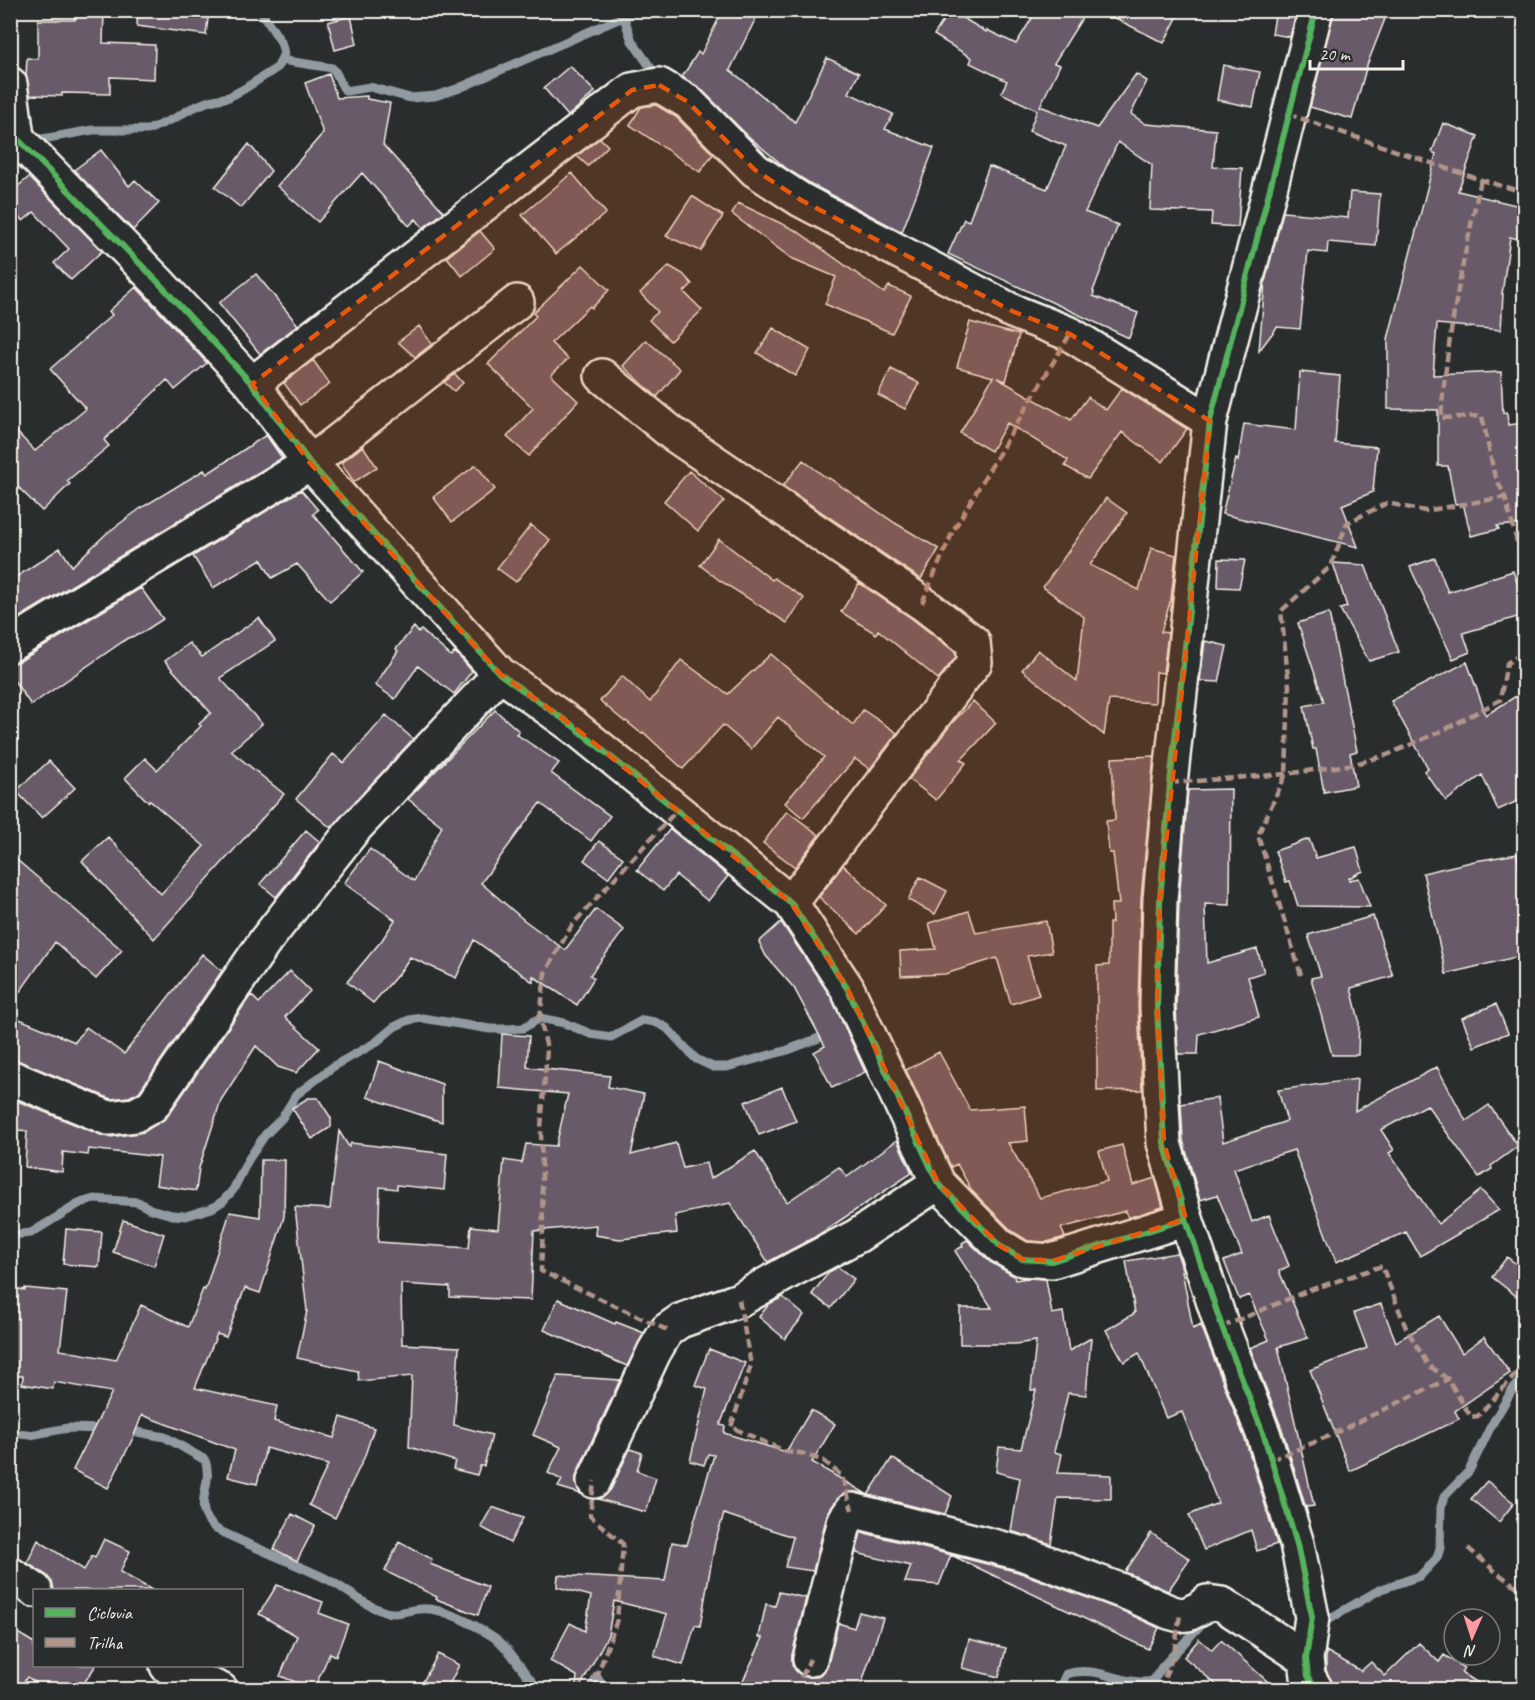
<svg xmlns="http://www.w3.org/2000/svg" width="1535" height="1700" font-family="Caveat,sans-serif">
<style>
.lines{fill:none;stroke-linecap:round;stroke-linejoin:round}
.stream{stroke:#929ba1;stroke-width:9}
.building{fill:#685a67;stroke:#f4f1e8;stroke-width:1.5}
.minor-casing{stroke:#f4f1e8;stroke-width:38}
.minor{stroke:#2a2d2e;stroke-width:33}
.quiet{stroke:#b2968c;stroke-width:4.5;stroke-dasharray:9 4.5;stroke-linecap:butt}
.cycleway-casing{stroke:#2a2d2e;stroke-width:10}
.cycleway{stroke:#56b35d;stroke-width:6}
.marked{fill:#e8590c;fill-opacity:0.2;stroke:#e8590c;stroke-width:4.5;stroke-dasharray:12 8;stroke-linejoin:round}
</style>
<rect width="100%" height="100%" fill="#2a2d2e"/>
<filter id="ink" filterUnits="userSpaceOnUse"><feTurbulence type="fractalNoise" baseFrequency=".0167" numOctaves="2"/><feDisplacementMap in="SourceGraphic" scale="12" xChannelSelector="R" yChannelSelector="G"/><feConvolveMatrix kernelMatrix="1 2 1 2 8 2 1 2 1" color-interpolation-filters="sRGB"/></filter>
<g filter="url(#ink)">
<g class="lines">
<path class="stream" d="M624,18L632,41L658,78
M281,60L332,68C339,74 339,84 346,91L370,87L410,98L435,96L457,89L639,10
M31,141L93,130H148L175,118L190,109L209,101L229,97L244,89L278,67L284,53L281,42L260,10
M10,1235L31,1233L80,1203L94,1199L138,1202L150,1209L172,1215L186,1216L212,1208L223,1201L233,1190L248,1160L265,1135L282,1118L296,1095L334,1066L375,1043L394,1027L409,1020L422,1018L490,1029H506L523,1028L540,1018L564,1023L591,1034L611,1037L643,1020L655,1022L667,1028L696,1059L713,1067H727L788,1050L850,1026
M126,1430L165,1437L205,1460C215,1487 189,1506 216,1529C252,1547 289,1561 325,1578C344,1587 360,1603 380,1610C396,1617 405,1610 420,1609C441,1606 475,1625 492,1636C513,1649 522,1675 541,1690
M10,1433L30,1435L68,1428L106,1429
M1319,1623L1331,1618L1381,1589L1420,1576L1437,1558L1440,1548L1441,1507L1444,1497L1469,1471L1491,1426L1511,1392L1524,1375
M591,1690L597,1676L604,1690
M1059,1690L1066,1674C1099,1664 1123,1687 1153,1681L1162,1667L1206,1619"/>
</g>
<path class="building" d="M75,10H104L103,43L155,45L154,79L110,77V94L62,93V96L30,95L26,76L27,58L38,59V20H75Z
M138,10H209L206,35L137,26Z
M723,10H760L730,70L795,122L827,58L859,73L849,93L893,114L885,129L934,148L902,232L811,184L787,169L747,135L701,89L682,77L698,52L701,54Z
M950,10L986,32L987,30L1016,44L1037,10H1087L1054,63L1060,65L1040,106L1097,128L1136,74L1147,81L1131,114L1146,124L1216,130L1213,167L1242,168L1238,227L1211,225L1212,212L1150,210L1152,165L1118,142L1085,212L1118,225L1093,291L1094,292L1093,296L1138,313L1129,338L948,254L964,219L969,221L989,166L1047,189L1066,146L1029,131L1037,110L1001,93L1007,81L970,63L972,58L934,35Z
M1099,10H1181L1164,43Z
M1276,10H1297L1290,37L1272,34Z
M1334,10H1363L1385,19L1367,65L1352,119L1310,107Z
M351,16L357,44L335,50L328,22Z
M1223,65L1260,72L1253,107L1217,100Z
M570,66L595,92L568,116L544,88Z
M329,74L337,98L367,96V99L390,103L383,145L444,212L423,228L416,219L409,226L362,173L318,222L277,186L323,133L305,83Z
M656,105L676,117L713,154L700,172L630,125L641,107Z
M1443,123L1478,136L1458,191L1524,207L1517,239L1510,237L1502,294H1503L1501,330L1437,324L1433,375L1501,372L1503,413L1507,412L1508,425L1524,423V524L1497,526L1499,529L1471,536L1463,503L1455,504L1448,466H1438V410L1388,409V339L1436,154L1432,152Z
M600,138L608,146L588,166L577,156Z
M249,144L271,171L241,208L215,187Z
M101,150L129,186L135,180L159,203L133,230L74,170Z
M572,173L606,213L556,254L522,215Z
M29,177L102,251L71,280L54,263L69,249L34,212L23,221L10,208V193Z
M1350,192L1380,194L1376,246L1328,242L1327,253L1308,251L1300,329L1277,327L1259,351L1265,281L1283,212L1348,218Z
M692,196L723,216L701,251L666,236Z
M738,203L797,231L884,293L889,286L911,296L892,333L825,304L836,277L791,258L732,214Z
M480,231L495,249L462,276L447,257Z
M583,265L609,290L592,308L590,306L551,343L568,359L551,375L578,401L529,456L507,437L533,408L488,364L536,316L533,313Z
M669,266L683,274L692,284L684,292L702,310L670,341L649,320L658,312L640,293Z
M256,274L298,325L260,354L219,303Z
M136,287L207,363L175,390L167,380L104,440L109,446L67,481L70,484L42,511L10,479V425L35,451L86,409L50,369L112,315L109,311Z
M970,322L1019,335L1006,381L997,378L1071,420L1088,397L1106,410L1122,388L1187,429L1163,462L1122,432L1088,479L1065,466L1068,460L1007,423L991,451L960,433L993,377L957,367Z
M419,326L432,344L415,357L398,342Z
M773,328L810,350L795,376L757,353Z
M646,340L680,369L657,397L623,366Z
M313,360L330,384L300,405L284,383Z
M891,369L919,383L905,409L878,395Z
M1300,372L1340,376L1335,443L1377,447L1373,492L1342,505L1358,547L1222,514L1236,459L1238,461L1244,424L1296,430Z
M455,374L463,383L454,391L444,382Z
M266,435L282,458L10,623V581L60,548L72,566L107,533L141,508L204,470L207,474Z
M363,446L377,467L354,482L341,463Z
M803,460L828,479L829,478L895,523L939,549L921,579L783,486Z
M476,465L495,489L452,522L433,497Z
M689,471L724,501L698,531L664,501Z
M301,490L318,510L313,514L363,572L330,601L297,564L272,578L261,559L213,588L193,556Z
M1106,498L1127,513L1090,565L1139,590L1151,548L1176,555L1171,599L1161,632L1168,633L1163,673L1156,672L1155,703L1109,700L1104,735L1022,670L1038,650L1077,681L1084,617L1043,587Z
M531,525L550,540L516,582L497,568Z
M719,539L772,580L774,578L804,598L787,623L719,580L700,565Z
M1435,558L1448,592L1513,571L1524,603V615L1463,633L1470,652L1453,659L1410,567Z
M1219,559L1245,560L1239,588L1218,587Z
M1333,563L1365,565L1399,652L1369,661L1340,609L1347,607Z
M859,583L911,618L955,652L956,657L938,679L878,630L876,634L841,612Z
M141,588L163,619L140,634L128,638L31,705L10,675V664L20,661Z
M1329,613L1357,751L1350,753L1356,786L1324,792L1316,749H1313L1304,706L1324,702L1298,623Z
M259,618L275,641L220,678L262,724L231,751L284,794L154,939L82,861L108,837L161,894L204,846L149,800L148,802L125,778L145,758L157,770L201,726L199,724L211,713L165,661L189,643L202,657Z
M414,627L418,632L421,630L451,656L455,652L472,671L454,694L418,666L395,699L375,685L398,651L396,649Z
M1205,641L1227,646L1219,682L1200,681Z
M771,654L853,725L863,710L897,733L870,769L855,759L803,818L785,803L824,757L778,717L751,749L723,725L683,769L643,732L642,734L626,721L625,722L600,701L622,676L650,702L681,660L728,694Z
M1467,662L1486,715L1516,696L1524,710V798L1498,810L1482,775L1446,801L1424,771L1428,768L1391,701Z
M973,701L996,723L961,760L966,763L936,800L909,779L952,723Z
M495,710L519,731L516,734L559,763L551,773L610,816L591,841L540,803L481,883L524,920L565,950L596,909L624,930L590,975L594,978L577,1005L533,976V982L474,940L456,978L410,957L400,972L373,1003L347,982L382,940L395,920L344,883L370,849L414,881L442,826L408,799Z
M386,715L413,739L331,828L296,799L333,754L344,763Z
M1154,756L1141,899L1138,1006L1142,1090L1097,1091V966L1109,965V923H1112L1111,904H1119L1113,853H1109L1106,821L1115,820L1112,758Z
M49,761L75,788L42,818L16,791Z
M1231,789L1230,905L1205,904L1207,963L1257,949L1264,972L1248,977L1259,1017L1199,1034L1198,1054H1178L1176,1006L1179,901L1188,790Z
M787,811L819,835L795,867L763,843Z
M670,829L728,876L708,901L676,875L663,891L637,870Z
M306,830L320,842L276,897L260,884Z
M1309,839L1316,858L1356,847L1363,871L1349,878V880L1359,878L1370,907L1298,906L1290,881L1286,882L1275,851Z
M599,841L623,858L608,878L584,860Z
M10,854L122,950L96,979L55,942L10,1006Z
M1517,854L1524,904V955L1446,974L1423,873L1475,861Z
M843,865L886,905L859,934L819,897Z
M920,877L947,891L935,914L908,900Z
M969,911L976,933L1046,921L1052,952L1027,956L1039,995L1011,1004L997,958L945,974L901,976L900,951L936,949L929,923Z
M1373,916L1393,976L1351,988L1359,1020L1358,1055H1332L1311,978L1321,976L1308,935Z
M781,922L831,997L865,1072L832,1088L814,1052L825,1046L794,988L766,956L759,942Z
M202,954L222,971L139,1092L129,1097L111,1099L17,1060L10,1059V1015L75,1042L86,1027L124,1054Z
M290,971L310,991L285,1017L319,1048L296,1073L278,1067L256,1046L221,1100L199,1168L196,1191L156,1185L160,1157L89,1149L88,1155L63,1152L62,1172L25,1167L27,1131L10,1129V1098L101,1135L110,1137L144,1132L167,1117L251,995L259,1003Z
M1496,1004L1508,1033L1474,1047L1462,1018Z
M502,1034L529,1036L527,1067L610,1076L608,1087L644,1094L631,1155L676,1143L683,1168L706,1163L710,1179L755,1151L787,1202L839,1167L847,1177L897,1140L912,1173L815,1237L768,1262L730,1203L675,1215L677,1233L620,1239L595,1235L596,1225L534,1231L531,1300L450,1297V1287L401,1284L402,1344L459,1347L454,1425L492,1435L484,1466H480L477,1475L453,1469L455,1461L409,1447L412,1376L359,1381L358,1371L297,1358L307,1311L295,1207L330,1209L339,1131L349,1147L351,1143L447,1154L444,1190L397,1185V1189L380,1187L378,1242L469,1248L471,1226L498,1229L504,1160L522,1163L526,1144L556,1146L568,1094L499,1088Z
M939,1052L970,1110L1025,1106L1028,1141L1008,1143L1040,1198L1107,1181L1099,1151L1122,1145L1133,1185L1155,1178L1163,1207L1128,1218L1126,1211L1061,1228L1065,1237L1047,1242L1028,1241L1012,1231L972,1191L957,1164L951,1167L906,1070Z
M379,1061L442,1084V1122L367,1097Z
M1437,1067L1466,1121L1489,1105L1518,1146L1491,1166L1492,1169L1479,1177L1427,1105L1381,1130L1394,1150L1389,1153L1438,1224L1481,1190L1499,1210L1420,1256L1406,1232L1336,1262L1294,1150L1234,1169L1252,1222L1269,1215L1289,1266L1279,1271L1308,1338L1278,1347L1314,1506L1306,1507L1308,1515L1282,1429L1250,1348L1269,1340L1249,1295L1239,1299L1224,1261L1242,1254L1217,1195L1200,1200L1183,1140L1181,1104L1217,1098L1223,1142L1287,1121L1278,1090L1357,1079L1355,1111Z
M782,1087L796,1121L759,1135L745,1102Z
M308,1098H318L331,1118V1127L312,1139L292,1108Z
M261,1160H285L284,1217L260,1293L245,1288L226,1337L217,1334L195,1388L277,1406L274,1421L334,1438L341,1417L374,1428L364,1458L335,1518L309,1505L328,1465L266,1448L257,1484L228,1477L235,1450L142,1415L133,1438L108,1488L73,1470L112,1392L54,1382L53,1389L22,1384L23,1376H10V1288L25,1290V1288L67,1292L60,1350L116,1360L141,1305L188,1327L203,1289L205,1290L230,1212L260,1217Z
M123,1220L164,1234L154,1266L113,1252Z
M66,1229L102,1232L99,1267L63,1264Z
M967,1240L990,1262L1014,1276L1015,1280L1028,1278L1046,1279L1052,1314L1063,1312L1069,1351L1091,1338L1086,1395L1068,1393L1054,1452L1062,1454L1058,1473L1111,1475V1499L1058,1498L1051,1544L1011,1531L1020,1478L996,1472L999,1447L1021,1449L1036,1390H1031L1036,1341L1015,1344H960V1308H992L955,1251L963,1246L962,1243Z
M1177,1253L1181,1265L1193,1329L1201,1325L1246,1442L1277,1544L1257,1551L1251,1530L1204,1550L1189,1515L1218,1503L1182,1412L1166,1418L1139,1353L1124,1362L1106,1330L1135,1313L1126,1261Z
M1507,1257L1524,1270V1302L1492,1277Z
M838,1267L854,1279L831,1308L812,1294L829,1272Z
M783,1297L804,1315L785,1339L759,1317L769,1304Z
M558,1299L615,1324L616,1322L644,1333L627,1366L544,1330Z
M1381,1304L1396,1342L1439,1316L1462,1353L1484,1337L1510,1373L1455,1411L1459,1419L1350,1471L1310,1370L1367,1348L1354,1313Z
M709,1349L745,1363L720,1425L725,1426L724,1433L786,1452L811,1410L835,1424L812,1462L868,1495L892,1458L952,1496L945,1514L857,1492L845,1493L837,1499L827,1515L813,1571L785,1567L793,1537L724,1514L715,1542L700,1626L695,1625L683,1665L654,1656L667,1614L614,1601L608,1635L580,1687L576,1686L577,1676L550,1661L570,1623L585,1631L591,1596L557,1587L558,1575L665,1581L672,1542L687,1545L714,1455L708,1454L704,1465L690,1461L707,1389L695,1385Z
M558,1376L620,1380L577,1473L575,1483L581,1494L558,1487L562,1480L548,1473L561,1447L533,1435Z
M630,1449L642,1453L637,1471L656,1478L646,1512L598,1499L605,1496L611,1489Z
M1487,1481L1514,1503L1499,1522L1471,1499Z
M492,1507L523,1518L510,1543L481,1527Z
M292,1514L315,1526L297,1561L274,1549Z
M861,1532L1018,1572L1123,1611L1159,1628L1148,1649L951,1555L939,1585L905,1582L911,1566L856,1553Z
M1151,1533L1190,1559L1168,1591L1125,1572Z
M104,1539L130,1551L120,1572L152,1590H54L52,1582L46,1575L27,1563L38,1540L84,1570L92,1556L95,1558Z
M399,1542L432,1559L430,1564L488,1587L478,1615L436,1599L437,1597L385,1571Z
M277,1585L323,1602L319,1613L348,1624L336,1656L330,1653L314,1689L280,1676L297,1636L259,1614Z
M779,1592L806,1598L792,1655V1665L797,1672L806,1677H816L824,1672L828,1664L838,1623L854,1628L859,1612L883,1618L860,1689H739L763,1638L759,1637L766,1604L775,1606Z
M10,1628L34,1643V1665H96L80,1689H45L27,1677L19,1689H10Z
M969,1639L1006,1648L999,1677L962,1668Z
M1199,1639L1212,1650L1221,1640L1276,1689H1221L1184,1657Z
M1419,1643L1439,1662L1444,1655L1464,1668L1461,1672L1487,1689H1335L1326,1670V1651L1361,1671L1371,1662L1385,1676Z
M438,1654L459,1665L447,1689H419Z"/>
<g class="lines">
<defs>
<path id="minor" d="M1316,10L1210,421L1170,783L1160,900L1157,1006L1164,1143L1186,1219L1222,1327L1264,1436L1297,1544L1312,1617L1306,1659L1308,1676L1316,1690
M10,84L17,137
M10,131L157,281L252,384L310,463L500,674L573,726L791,903L847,988L938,1183L1000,1246L1022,1259L1052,1261L1186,1219
M602,376L673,434L922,603L973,642L975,662L791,903
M252,384L632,90L659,85L688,102L755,170L801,200L1012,311L1070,334L1210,421
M10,645L310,463L517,302
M10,1077L108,1118L135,1115L152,1106L266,940L354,829L500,674
M594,1481L654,1352L667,1330L680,1321L739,1300L790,1271L857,1236L938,1183
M10,1574L35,1590
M810,1659L845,1520L852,1510L1024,1554L1130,1594L1169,1612L1180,1615L1188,1614L1200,1608L1207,1602L1222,1604L1306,1659
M167,1666L221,1690"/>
</defs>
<use href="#minor" class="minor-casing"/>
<use href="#minor" class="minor"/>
<path class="quiet" d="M1288,114L1481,180L1524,192
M1481,180C1463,259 1447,337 1441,418L1482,416L1494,473L1505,497L1524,568
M922,603L953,531L1070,334
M1170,783L1286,774L1355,764L1387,755L1444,730L1500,700L1507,663L1524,652
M1301,975L1258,835L1286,774L1289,686L1281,611L1331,566L1347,523L1387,503L1425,511L1505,497
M739,1300L751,1365L731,1427L787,1452L801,1453L824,1461L842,1476L852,1510
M1222,1327L1307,1291L1382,1266L1406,1328L1428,1365L1448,1379L1471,1417L1478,1416L1524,1365
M667,1330L541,1271L543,1228L541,1128L547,1049L540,1018L545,973L572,925L677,810
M1271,1460L1320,1440L1448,1379
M1468,1548L1496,1572L1524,1592
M589,1690L597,1676L617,1620L623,1544L590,1516L594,1481
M796,1690L810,1659
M1160,1690L1174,1653L1180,1615"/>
<defs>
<path id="cycleway" d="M1316,10L1210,421L1170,783L1160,900L1157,1006L1164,1143L1186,1219L1222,1327L1264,1436L1297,1544L1312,1617L1306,1659L1308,1676L1316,1690
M10,131L157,281L252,384L310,463L500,674L573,726L791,903L847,988L938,1183L1000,1246L1022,1259L1052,1261L1186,1219"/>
</defs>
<use href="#cycleway" class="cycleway-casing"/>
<use href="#cycleway" class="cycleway"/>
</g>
</g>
<path class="marked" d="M659,85L688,102L755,170L801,200L1012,311L1070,334L1210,421L1160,900L1157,1006L1164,1143L1186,1219L1052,1261L1022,1259L1000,1246L938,1183L847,988L791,903L573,726L500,674L310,463L252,384L632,90Z"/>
<rect width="1535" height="1700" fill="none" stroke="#2a2d2e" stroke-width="36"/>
<rect x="18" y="18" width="1499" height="1664" fill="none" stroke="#f4f1e8" stroke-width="2" filter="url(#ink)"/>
<rect x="33" y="1589" width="210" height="78" fill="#2a2d2e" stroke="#7b7b78" stroke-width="1.5"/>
<rect x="45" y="1608" width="30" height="9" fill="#56b35d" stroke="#7b7b78" stroke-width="1.5"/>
<text x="87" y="1619" font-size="18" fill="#f4f1e8">Ciclovia</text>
<rect x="45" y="1638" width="30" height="9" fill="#b2968c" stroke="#7b7b78" stroke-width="1.5"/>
<text x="87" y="1649" font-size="18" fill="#f4f1e8">Trilha</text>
<g transform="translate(1472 1637) rotate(183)"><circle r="28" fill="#2a2d2e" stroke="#7b7b78" stroke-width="1.5"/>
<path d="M0-4.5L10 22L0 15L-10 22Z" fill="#ff9aa2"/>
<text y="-9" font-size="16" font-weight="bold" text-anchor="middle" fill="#f4f1e8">N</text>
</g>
<path d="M1310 60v9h93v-9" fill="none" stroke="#f4f1e8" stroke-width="3"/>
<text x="1319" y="60" font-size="18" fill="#f4f1e8" stroke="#2a2d2e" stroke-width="4.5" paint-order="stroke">20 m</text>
</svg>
